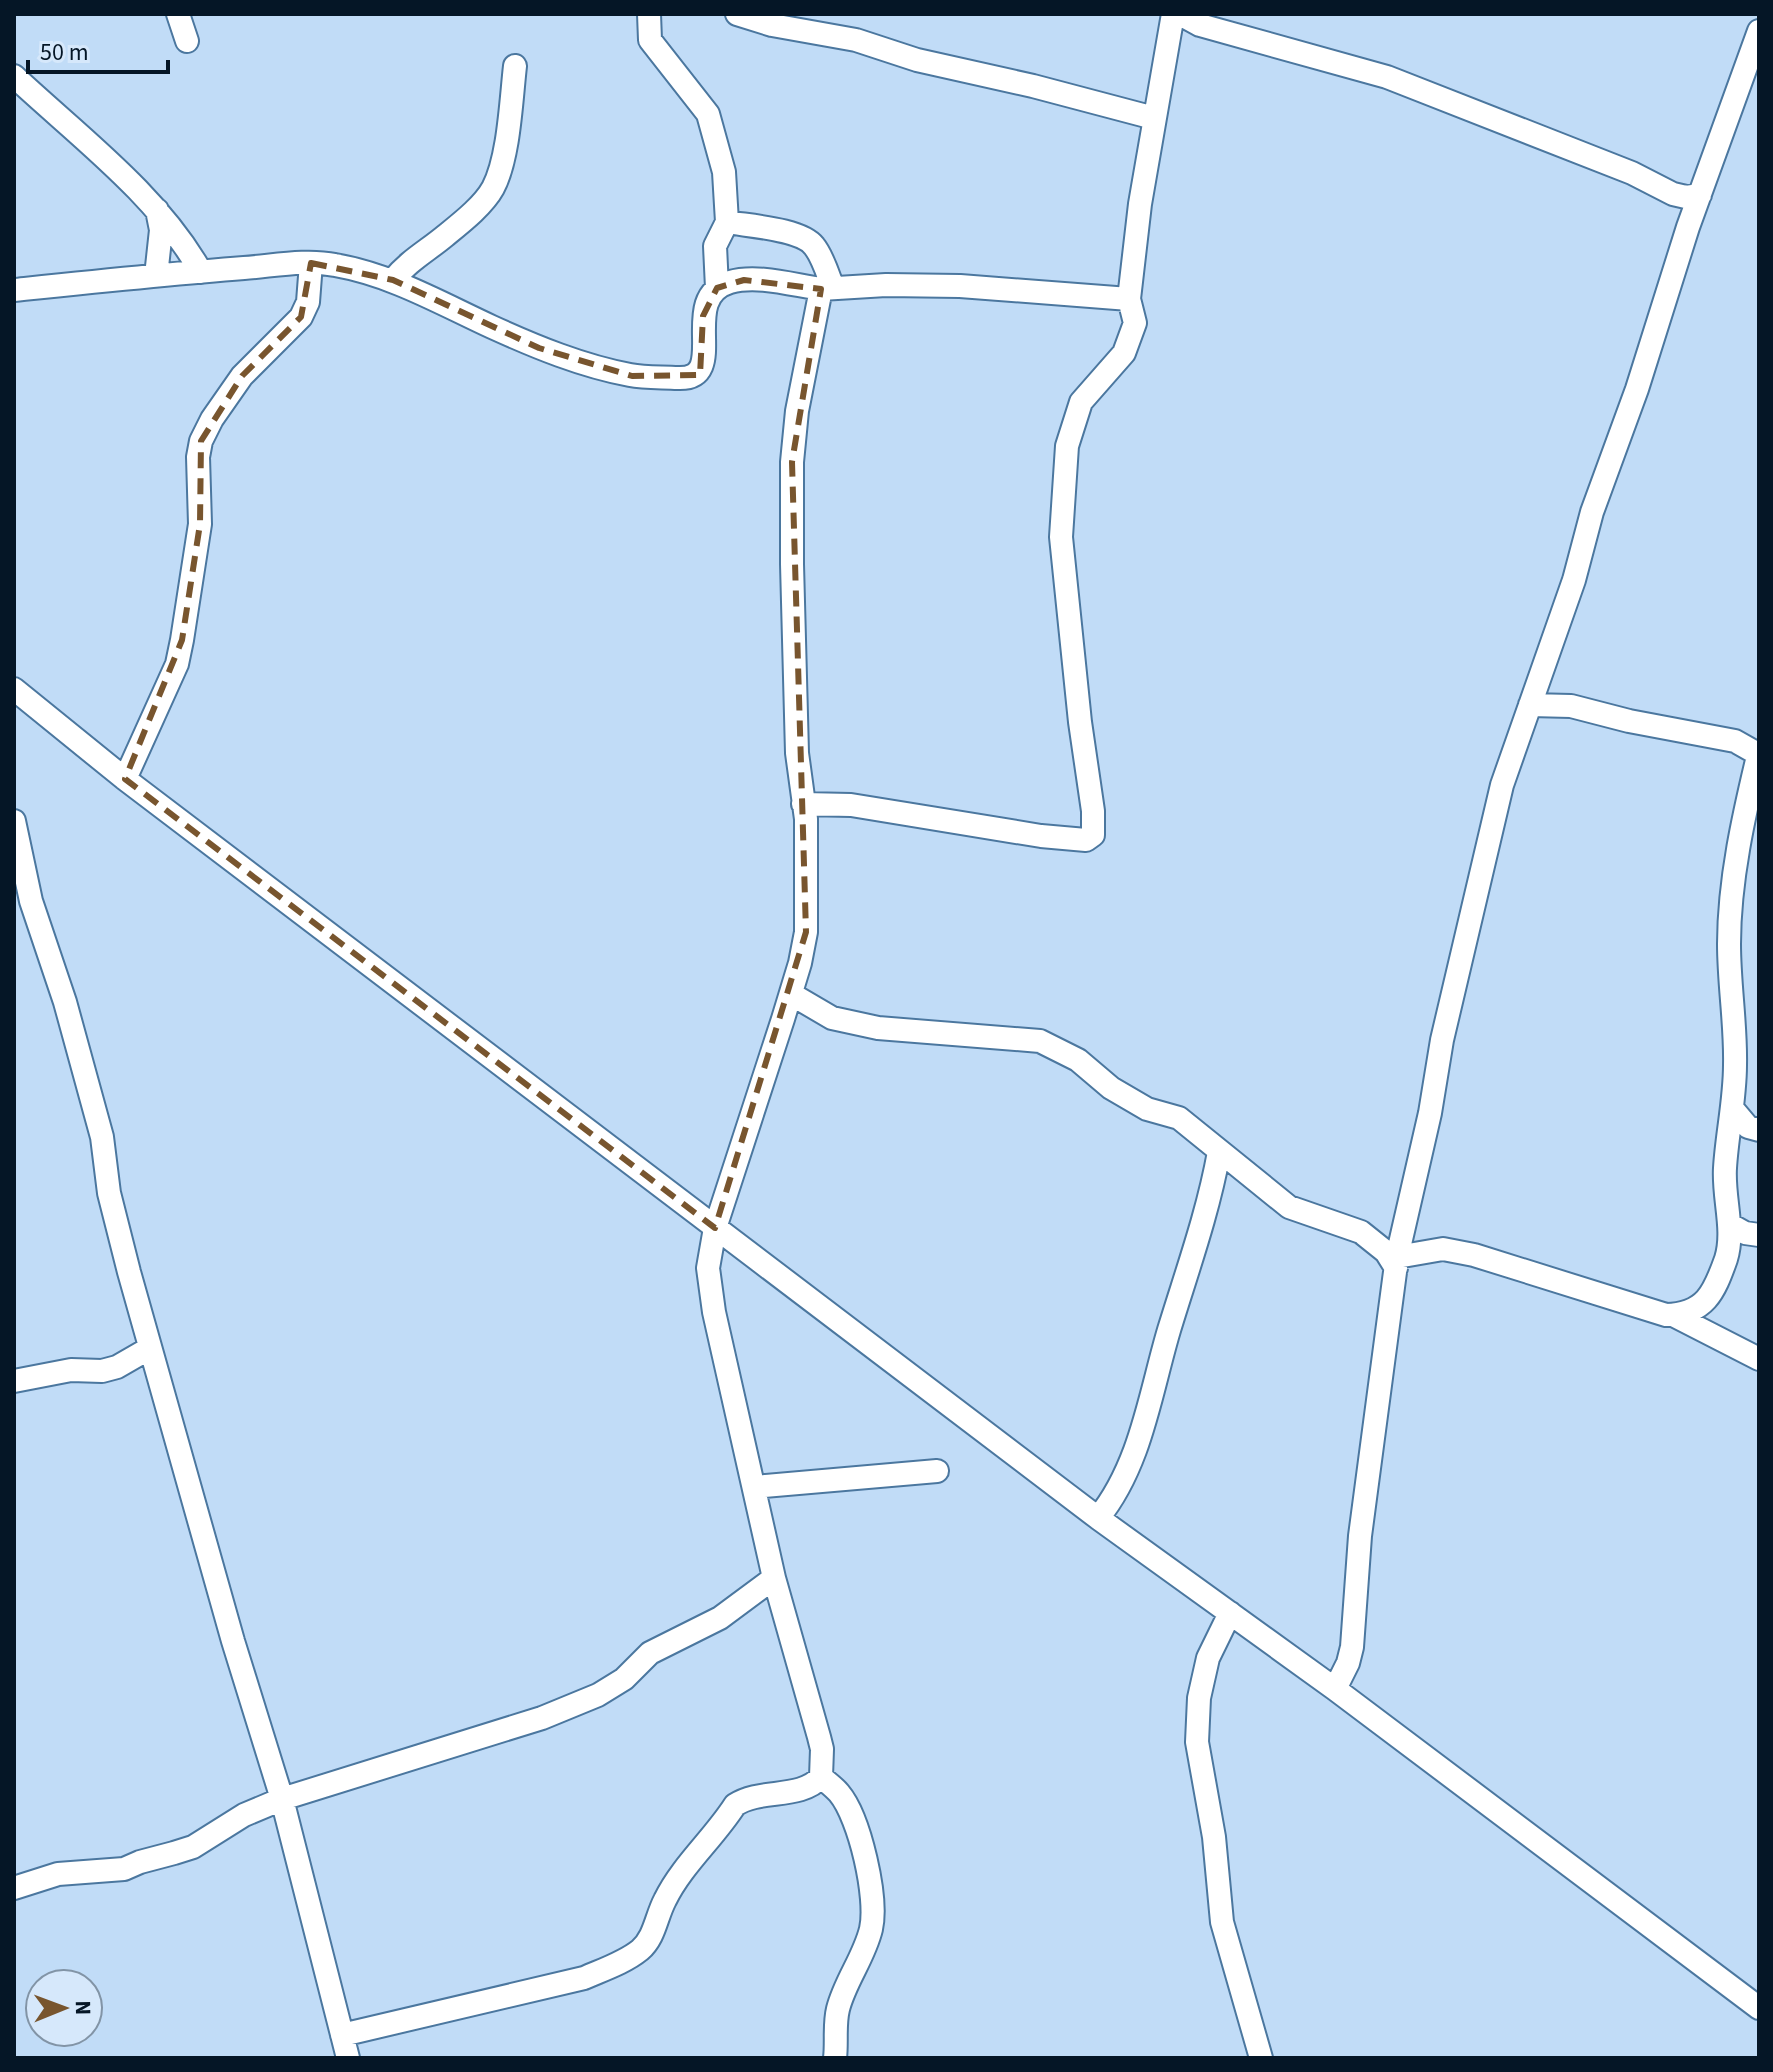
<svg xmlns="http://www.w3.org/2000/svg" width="1773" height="2072" font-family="'Source Sans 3',sans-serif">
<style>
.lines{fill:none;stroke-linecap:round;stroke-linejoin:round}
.minor-casing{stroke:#4b779f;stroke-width:26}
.minor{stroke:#fff;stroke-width:22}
.marked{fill:none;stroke:#78552e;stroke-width:6;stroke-dasharray:16 10;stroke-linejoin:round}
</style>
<rect width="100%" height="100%" fill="#c1dcf7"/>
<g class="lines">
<defs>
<path id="minor" d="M178,14L187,41
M649,14L650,40L708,114L724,172L727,222L715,246L717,288
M737,14L772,25L856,40L917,60L1033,86L1154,118
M1180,14L1200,25L1387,77L1632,173L1673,194L1686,197L1700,195
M14,76C78,136 157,194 201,272
M727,222C749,226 801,229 814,246C823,257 828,275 833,288
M156,276L161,230L157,210
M393,280C408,261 427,251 445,236C461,223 483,206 493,188C509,158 511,101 515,66
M821,289L886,285L960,286L1129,299
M14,290C91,282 167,274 244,268C273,266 306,259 335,265C392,275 440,303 492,327C536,347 582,366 630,375C645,378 662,377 678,378C732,380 676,298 730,282C757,274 793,285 821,289L797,411L792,462V564L797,753L806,819V932L800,963L783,1019L715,1228L708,1268L714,1312L774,1578L720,1618L650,1653L624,1679L598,1695L542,1718L282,1799L244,1815L193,1847L174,1853L140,1862L124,1869L58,1874L14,1888
M14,689L125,779L1098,1518L1335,1689L1759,2008
M1530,705L1571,706L1629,721L1735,741L1758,754
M125,779L177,664L182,640L200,524L198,457L201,441L212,419L242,376L301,317L308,302L311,263
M803,804L851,805L1041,836L1086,840L1093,835V811L1080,722L1061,537L1067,446L1081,402L1124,353L1135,323L1129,299L1140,204L1173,14
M14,821L31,901L65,1002L102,1137L109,1193L129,1272L233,1641L282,1799L348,2058
M791,994L832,1018L878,1028L1040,1041L1078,1060L1111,1088L1147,1109L1179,1118L1289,1207L1361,1232L1386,1252L1396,1268
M1732,1108L1748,1127L1759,1130
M1729,1224L1745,1233L1759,1235
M1397,1257L1443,1249L1474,1255L1666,1315C1705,1314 1714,1293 1726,1259C1735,1230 1723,1198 1725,1168C1727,1134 1735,1100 1735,1065C1736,1025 1729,985 1729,944C1729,880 1744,814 1759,752
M1673,1315L1759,1359
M14,1381L71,1370L102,1371L117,1367L150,1348
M754,1487L937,1471
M1098,1518C1141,1465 1150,1394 1169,1330C1187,1271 1208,1213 1219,1152
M1230,1613L1208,1658L1199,1698L1197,1742L1214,1837L1222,1922L1261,2058
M1335,1689L1348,1663L1352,1647L1360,1536L1397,1257L1430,1113L1442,1040L1502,785L1574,580L1592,512L1637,389L1688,227L1759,31
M821,1777C827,1782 834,1787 839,1793C860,1818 878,1898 871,1929C864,1958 845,1981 838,2009C834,2025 837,2042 835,2058
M342,2035L584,1978C602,1970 624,1963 640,1950C655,1937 656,1917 665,1900C682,1865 714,1838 735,1805C761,1788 800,1800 821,1777L822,1749L819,1737L774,1578"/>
</defs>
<use href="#minor" class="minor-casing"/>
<use href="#minor" class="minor"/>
</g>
<path class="marked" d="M311,263L393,280L539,348L632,376L700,375L703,316L717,288L744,280L821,289L792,462L806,932L715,1228L125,779L182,640L200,524L201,441L242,376L301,317Z"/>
<rect width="1773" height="2072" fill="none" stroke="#051626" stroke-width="32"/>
<g transform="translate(64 2008) rotate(89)"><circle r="38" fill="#d6e8fb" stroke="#8294a6" stroke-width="2"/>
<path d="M0-6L14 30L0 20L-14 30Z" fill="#78552e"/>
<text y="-12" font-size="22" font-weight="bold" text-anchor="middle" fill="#051626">N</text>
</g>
<path d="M28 60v12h140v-12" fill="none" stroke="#051626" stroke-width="4"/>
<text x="40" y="60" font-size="24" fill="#051626" stroke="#d6e8fb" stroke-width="6" paint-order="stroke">50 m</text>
</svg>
